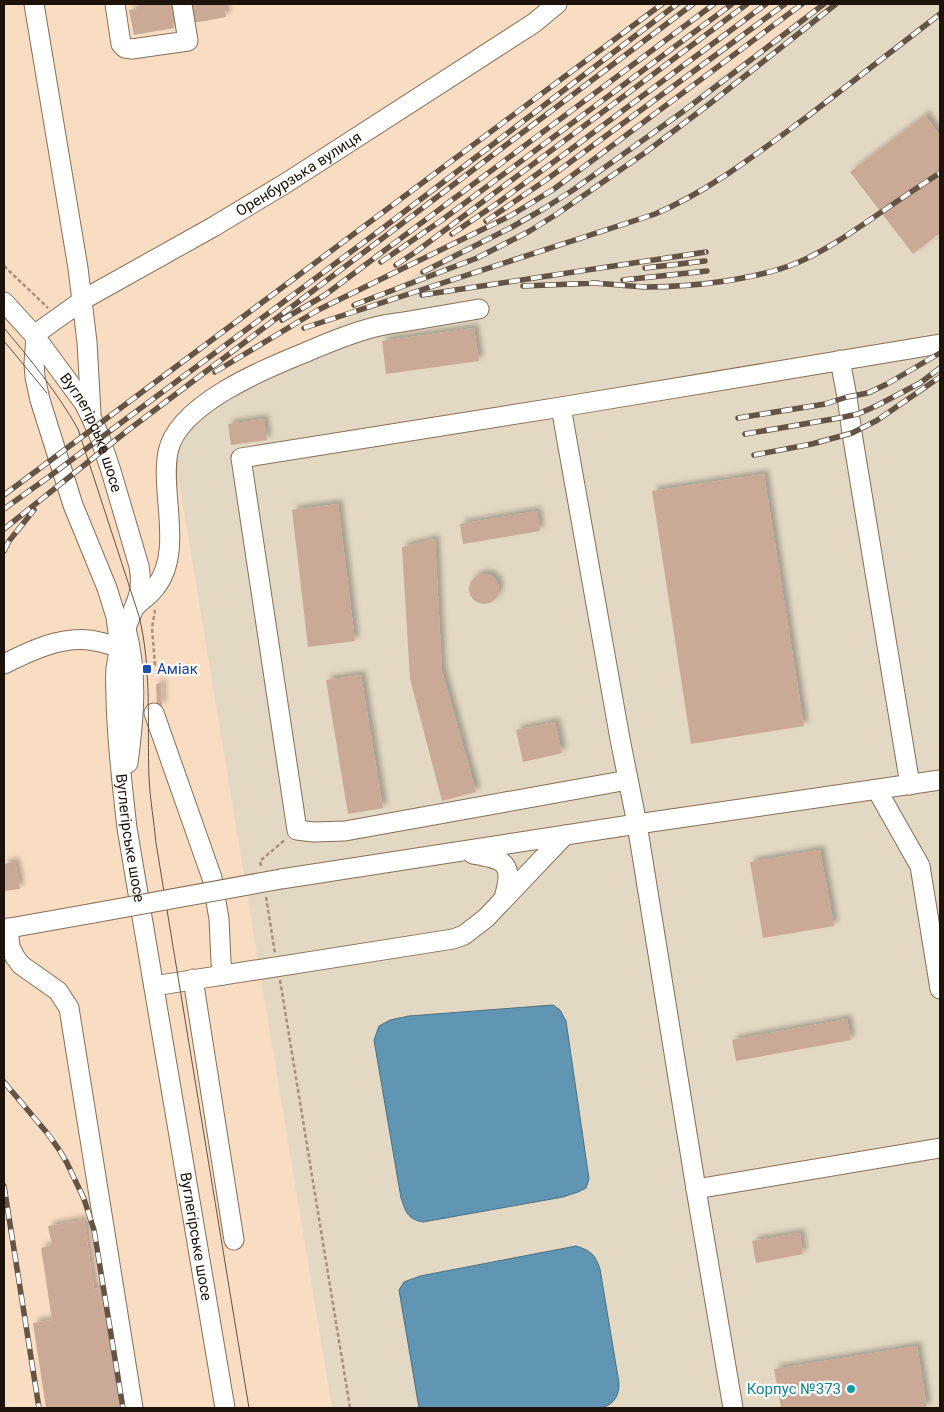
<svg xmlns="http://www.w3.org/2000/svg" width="944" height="1412" font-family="Roboto,sans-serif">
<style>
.industrial{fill:#e3d8c3}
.water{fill:#6096b3;stroke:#4c6f80}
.building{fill:#caaa97;filter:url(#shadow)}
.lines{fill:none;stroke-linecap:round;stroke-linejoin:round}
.minor-casing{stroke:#866e56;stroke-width:21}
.path{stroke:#a6917d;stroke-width:2.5;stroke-dasharray:4 2.5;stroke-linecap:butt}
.minor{stroke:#fff;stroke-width:19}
.tram{stroke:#645446;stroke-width:1}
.rail-casing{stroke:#645446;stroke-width:5.5}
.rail{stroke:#fff;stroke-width:4;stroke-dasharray:11;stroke-linecap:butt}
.minor-bridge-casing{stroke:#866e56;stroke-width:21;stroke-linecap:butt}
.minor-bridge{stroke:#fff;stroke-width:19}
.transit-dot{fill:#1a4fb4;stroke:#fff;stroke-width:2}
.culture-dot{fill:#0f9aa8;stroke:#fff;stroke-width:2}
.labels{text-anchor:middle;stroke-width:4.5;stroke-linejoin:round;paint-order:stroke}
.street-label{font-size:15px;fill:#1d130a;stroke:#fff}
.transit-label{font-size:15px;fill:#164399;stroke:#fff;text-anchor:start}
.culture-label{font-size:15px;fill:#0d838f;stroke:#fff;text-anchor:end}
</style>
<defs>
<filter id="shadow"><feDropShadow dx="4.5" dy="-4.5" stdDeviation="2.5" flood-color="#0004"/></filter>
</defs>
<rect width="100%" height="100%" fill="#f9ddc3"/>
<path class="industrial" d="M832,4H940V1408H332L171,433Z"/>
<path class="water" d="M553,1005L560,1010L566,1021L589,1179L586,1188L578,1192L563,1197L423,1222C407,1219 406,1212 401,1198L374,1040L379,1026L390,1020L409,1016Z
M576,1246C591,1251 595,1254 600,1269L619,1383C619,1396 615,1403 602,1408H419L399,1290L404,1282L420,1276Z"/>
<path class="building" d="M139,4H170L174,28L134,35L129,10L139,9Z
M190,4H224L226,17L193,23Z
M925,115L940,136V233L913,254L850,172Z
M474,328L479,361L386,374L382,341Z
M264,419L267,440L231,445L228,424Z
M764,474L804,726L691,744L652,491Z
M338,504L355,641L308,647L292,510Z
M537,511L540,531L463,544L460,524Z
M435,539L442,671L476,792L442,801L410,679L402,547Z
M469 589a15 15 0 1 1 30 0a15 15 0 1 1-30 0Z
M361,675L383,808L348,814L326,680Z
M161,683L162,706L157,707L156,684Z
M555,722L562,753L523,762L516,730Z
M820,850L834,926L763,938L750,862Z
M15,862L20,889L4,891V864Z
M847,1019L851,1040L736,1061L732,1040Z
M84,1220L94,1289L102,1288L121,1408H46L33,1323L52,1320L41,1248L52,1245L48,1226Z
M800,1233L803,1254L756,1263L752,1241Z
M917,1346L927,1408H781L774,1369Z"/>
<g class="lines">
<defs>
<g id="minor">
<path d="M34,4L78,268L87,342L91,413"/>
<path d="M115,4L121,44L125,48L132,49L188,41L182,4"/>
<path id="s1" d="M4,302L34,335L84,403L91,417L99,435L111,471L139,566C144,594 135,603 126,628C121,641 118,655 116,668C115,678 116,689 116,699C117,742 122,785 127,828L225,1408"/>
<path id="s2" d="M34,335L86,298L213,227L286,183L534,23L557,4"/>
<path d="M840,360L847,397L852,433L910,785"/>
<path d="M561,407L620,739L637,824L696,1189L733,1408"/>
<path d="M136,606C142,600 150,595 155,588C184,552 160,494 168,452C177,405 264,369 304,353C327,343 351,333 375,327C386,324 397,323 409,321C432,317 456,313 479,309"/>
<path d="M126,629C138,674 134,717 128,763"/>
<path d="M4,664C30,651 59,637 89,640C99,641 110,645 120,647L116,617L107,588L73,505L40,400L35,377L34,363L36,337"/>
<path d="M154,713L212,878L219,919L221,962L223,975"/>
<path d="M628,780L345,831L313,832L297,830L241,458L561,407L940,344"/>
<path d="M877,790L920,866L940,989"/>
<path d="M473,854C506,859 514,864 504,898"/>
<path d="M281,879L637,824L940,780"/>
<path d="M8,928L10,947L15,957L21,965L58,991L69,1008L133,1408"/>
<path d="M4,929L94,913"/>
<path d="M193,979L234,1240"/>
<path d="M154,986L453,939L464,935L486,918L565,835"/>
<path d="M696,1189L940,1148"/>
</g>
</defs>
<use href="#minor" class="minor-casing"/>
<path class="path" d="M4,266L48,308
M149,668L155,665L152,628L155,610
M261,866L260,861L286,839
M266,897L275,953
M280,980L350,1408"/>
<use href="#minor" class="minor"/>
<path class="tram" d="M4,328C31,360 57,392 78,429L139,616C152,669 147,724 149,778C150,800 154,821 156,843L249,1408
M4,341L47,393"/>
<defs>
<path id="rail" d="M486,221L546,180L785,4
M452,234L499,202L574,147L766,4
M381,262L442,220L732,4
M396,265L417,251L747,4
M645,268L705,261
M423,272L512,227L545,208L573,190L681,113L824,4
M623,280L707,271
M592,283C610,284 628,286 646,287C691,287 757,280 799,262C829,249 856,229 883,211C902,198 921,185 940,173
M523,286L598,283
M422,295L706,252
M354,305L477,258L528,232L557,214L646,152L712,102L836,4
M282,320L325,295L714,4
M304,328L655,214C711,190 759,152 808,116C852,82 896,48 940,14
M215,372L318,310L510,216L554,189L802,4
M738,418L825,404L847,397L868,393L887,384L940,353
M745,434L839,418L858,414L876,406L920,383L940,368
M754,455L812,444L852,433L876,421L940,377
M4,495L662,4
M4,509L50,476L122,422L383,228L677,4
M4,529L127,431L693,4
M4,551L9,541L34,510
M4,1082L48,1134L60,1151L67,1163L84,1199L94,1230L123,1408
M4,1186L39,1408"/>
</defs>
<use href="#rail" class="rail-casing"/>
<use href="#rail" class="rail"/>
<defs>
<path id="minor-bridge" d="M94,913L281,879"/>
</defs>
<use href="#minor-bridge" class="minor-bridge-casing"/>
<use href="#minor-bridge" class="minor-bridge"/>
</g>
<rect class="transit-dot" x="142" y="664" width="10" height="10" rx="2.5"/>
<circle class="culture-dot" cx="851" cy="1389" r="5"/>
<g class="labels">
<g class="street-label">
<text dy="5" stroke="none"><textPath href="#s2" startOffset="310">Оренбурзька вулиця</textPath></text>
<text dy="5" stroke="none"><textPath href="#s1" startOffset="159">Вуглегірське шосе</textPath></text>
<text dy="5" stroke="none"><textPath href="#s1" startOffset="578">Вуглегірське шосе</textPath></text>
<text dy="5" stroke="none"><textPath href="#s1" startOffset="982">Вуглегірське шосе</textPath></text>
</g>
<g class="transit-label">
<text x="157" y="674">Аміак</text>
</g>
<g class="culture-label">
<text x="841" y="1394">Корпус №373</text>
</g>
</g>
<rect width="944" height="1412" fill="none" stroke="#1d130a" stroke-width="10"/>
</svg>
